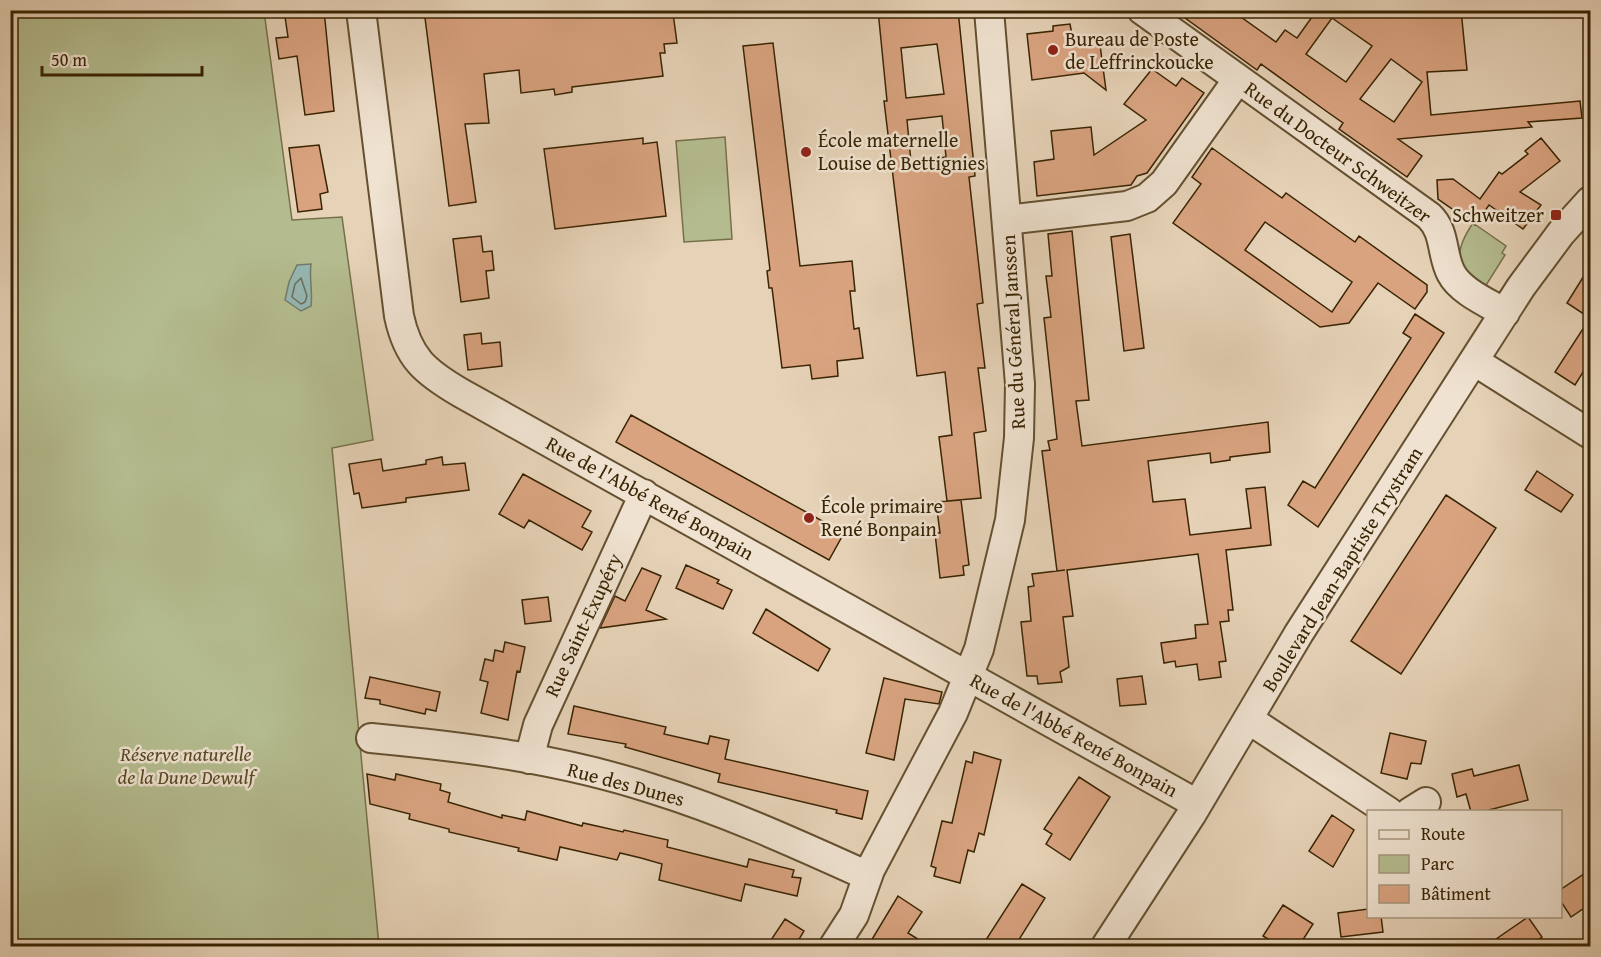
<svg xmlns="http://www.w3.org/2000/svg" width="1601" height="957" font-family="'Gentium Book Plus',serif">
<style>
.green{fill:#b4bc8f;stroke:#767049;stroke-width:1.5}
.water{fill:#96b7b2;stroke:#717c6c;stroke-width:1.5}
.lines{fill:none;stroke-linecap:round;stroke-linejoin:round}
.shore{stroke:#686e5a;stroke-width:1.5}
.building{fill:#d9a380;stroke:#392403;stroke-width:1.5;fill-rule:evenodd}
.minor-casing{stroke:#645030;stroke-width:32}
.minor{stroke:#efe2d0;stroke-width:28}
.poi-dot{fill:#8f2418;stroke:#efe2d0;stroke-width:2}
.labels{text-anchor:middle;stroke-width:5;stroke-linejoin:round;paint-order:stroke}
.poi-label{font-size:20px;fill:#392403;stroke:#efe2d0;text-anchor:start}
.street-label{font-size:20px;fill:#392403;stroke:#efe2d0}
.park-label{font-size:20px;font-style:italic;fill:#584a26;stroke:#efe2d0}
</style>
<rect width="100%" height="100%" fill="#e6d2b7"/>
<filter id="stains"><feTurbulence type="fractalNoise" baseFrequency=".00333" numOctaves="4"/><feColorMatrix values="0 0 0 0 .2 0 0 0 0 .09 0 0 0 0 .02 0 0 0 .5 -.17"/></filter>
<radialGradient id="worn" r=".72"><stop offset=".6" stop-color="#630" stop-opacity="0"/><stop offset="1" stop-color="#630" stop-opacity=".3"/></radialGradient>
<path class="green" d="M10,11H264L292,220L342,217L373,440L332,448L379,946H11Z
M725,137L732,239L684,242L676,141Z
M1473,223L1506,246L1502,253L1505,255L1485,287C1456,265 1452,254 1473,223Z"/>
<path class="water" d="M311,264C309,279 313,292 311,306L301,311L285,300L289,282L297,265Z"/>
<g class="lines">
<path class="shore" d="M301,278L307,296L305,302L301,304L292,297L295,284Z"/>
</g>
<path class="building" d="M284,10H324L334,111L305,115L297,56L279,59L276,38L288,37Z
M424,10H660V15L673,13L677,43L664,44L665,53H660L663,76L572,87V92L555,95L554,89L521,93L519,70L484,74L489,123L465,124L476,202L449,206Z
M878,10H958L975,176L969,177L983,303L977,304L985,368H978L986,431L974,433L981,498L947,501L939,437L952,435L945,372L917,376L884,101H887ZM937,44L944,94L906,98L901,48ZM942,116L946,157L911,162L907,120Z
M1174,10H1231L1276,42L1285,30L1297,38L1317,10H1461L1467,70L1427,72L1431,115L1580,101L1582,118L1528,122L1532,127L1398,139L1422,156L1407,177L1339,129L1343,123L1326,111L1261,64L1257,70ZM1332,18L1372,46L1346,82L1306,54ZM1391,59L1422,82L1394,122L1360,99Z
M1070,24L1072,35H1076L1078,47L1100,45L1106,90L1084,73L1032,80L1027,34L1053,31V26Z
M773,43L800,266L852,261L855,291H850L854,329L859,328L863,358L837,361L838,376L812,379L810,365L782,368L772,288H769L767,271L770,270L743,46Z
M1152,69L1176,86L1182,78L1204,93L1147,173L1137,176L1131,185L1037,196L1034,162L1054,159L1051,131L1091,127L1094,155L1146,120L1124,104Z
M643,138V144L657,142L666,216L555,229L544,149Z
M1541,138L1560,161L1520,192L1541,205L1523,229L1489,205L1475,225L1438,199L1437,180L1453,179L1480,199L1499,172L1502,174L1528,154L1525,151Z
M319,145L328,192L320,194L322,209L298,212L289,148Z
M1212,148L1282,198L1286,193L1355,242L1359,236L1427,285V292L1415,309L1378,283L1349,323L1320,327L1173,223L1201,184L1192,177ZM1265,222L1352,282L1332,312L1245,250Z
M1072,231L1089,400L1076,401L1082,446L1268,422L1270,452L1230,457V460L1211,463L1210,453L1148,461L1153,502L1185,499L1190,535L1251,528L1246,489L1265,487L1271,545L1226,550L1233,610H1228L1229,621L1220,622L1226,661L1219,662L1221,677L1199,680L1197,664L1176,667L1175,661L1164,663L1161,643L1196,638L1195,625L1208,624L1198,554L1067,570L1073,616L1063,617L1069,667L1060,672L1062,682L1038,684L1037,676H1027L1021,622L1031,621L1028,587L1034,586L1032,574L1065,570L1057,571L1042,451L1050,450L1048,441L1057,439L1044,318L1051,317L1046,276H1052L1048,234Z
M1130,234L1144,348L1124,351L1111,237Z
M481,236L483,252L492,251L494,270L486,271L489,298L461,302L453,239Z
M1590,266V377L1583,372L1575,385L1555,372L1590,318L1567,303Z
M1415,314L1444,333L1318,527L1288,505L1303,481L1315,488L1411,338L1403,333Z
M481,333L482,344L500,342L502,366L468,370L464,335Z
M631,415L844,533L829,560L616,442Z
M442,457L443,465L465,463L469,490L406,498V502L362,508L359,493L354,494L349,464L381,459L383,471L426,464V460Z
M1537,471L1573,495L1561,512L1525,490Z
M523,474L591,511L582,527L592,532L582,550L529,520L524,528L499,514Z
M1446,495L1496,528L1401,674L1351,641Z
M961,500L969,565L963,566L964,575L940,578L935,533H940L936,502Z
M686,565L719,580L717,583L732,590L723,609L676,588Z
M642,568L661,576L646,610L666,619L600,628L615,596L625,601Z
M548,597L551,621L525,624L522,600Z
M766,609L830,649L818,671L753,633Z
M505,642L525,647L520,672L517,671L508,720L481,713L488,682L480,680L485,659L493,661L495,650L503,652Z
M1142,676L1146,704L1120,706L1117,679Z
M370,677L440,692L436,711L426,709L425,714L380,704V700L365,698Z
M884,678L942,692L939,704L905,699L894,760L866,753Z
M574,706L666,727L664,734L708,744L710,736L729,740L725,759L868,791L862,819L836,813L837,810L718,782L720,774L625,747L626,744L568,734Z
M1390,733L1426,741L1421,764L1411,763L1407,779L1381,773Z
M974,752L1001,760L984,835L979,833L974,852L968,850L960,883L934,876L936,868L931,866L942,821L952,823L966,761L972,763Z
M1519,765L1528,800L1481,812H1471L1466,794L1457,797L1452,774L1472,769L1474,776Z
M367,774L395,780L396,774L441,784L440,790L450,793L448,802L502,818V815L525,820L527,811L582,826L583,823L623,832L624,830L668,840L667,847L747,867L749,859L794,870L792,877L801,878L797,896L745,884L741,901L659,880L662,864L641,858L620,853L617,860L560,847L557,860L518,851L519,848L449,832V829L409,819L410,814L370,804Z
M1079,777L1110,797L1070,860L1046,844L1052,834L1044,829Z
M1332,815L1354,830L1333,867L1309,851Z
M1590,870V904L1571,917L1560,900V890Z
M1022,884L1045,898L1015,946H982Z
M898,896L922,912L908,933L929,946H868Z
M1283,905L1313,924L1299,946H1280L1263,936Z
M1368,909V916H1381L1383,932L1341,937L1338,913Z
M1528,917L1542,937L1529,946H1486Z
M785,919L804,931L795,946H767Z"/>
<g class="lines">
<defs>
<path id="minor" d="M361,10L399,316C408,358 425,372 461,393L1197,804
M1142,10L1429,216C1446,232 1441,254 1451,273C1460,291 1488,303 1505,313
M1007,220L1127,206L1147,198L1164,183L1238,79
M1474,361L1590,434
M1248,719L1389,812
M371,738C466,747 562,759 653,789C727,812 797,844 868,876
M529,759L538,725L644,494
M1410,812L1426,802
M834,946L854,915L870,870L953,713L979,649L1010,520L1019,438L1020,384L989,10
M1106,946L1191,815L1299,633L1521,287L1561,233L1590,201"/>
</defs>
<use href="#minor" class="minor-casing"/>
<use href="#minor" class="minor"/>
</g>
<g class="poi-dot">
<circle cx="1053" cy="50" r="6"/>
<circle cx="806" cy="152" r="6"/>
<rect x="1550" y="209" width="12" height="12" rx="3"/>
<circle cx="809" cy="518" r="6"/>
</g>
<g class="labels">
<g class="poi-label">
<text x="1065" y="46">Bureau de Poste<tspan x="1065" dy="23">de Leffrinckoucke</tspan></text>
<text x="818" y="147">École maternelle<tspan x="818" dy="23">Louise de Bettignies</tspan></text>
<text x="1544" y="222" text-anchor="end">Schweitzer</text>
<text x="821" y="513">École primaire<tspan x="821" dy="23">René Bonpain</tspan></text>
</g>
<g class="street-label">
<text transform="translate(1338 152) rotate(36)" y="7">Rue du Docteur Schweitzer</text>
<text transform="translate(1013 332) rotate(-93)" y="7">Rue du Général Janssen</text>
<text transform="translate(650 498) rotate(29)" y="7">Rue de l'Abbé René Bonpain</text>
<text transform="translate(1342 569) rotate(-58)" y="7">Boulevard Jean-Baptiste Trystram</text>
<text transform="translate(583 625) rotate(-65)" y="7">Rue Saint-Exupéry</text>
<text transform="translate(1074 735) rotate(29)" y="7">Rue de l'Abbé René Bonpain</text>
<text transform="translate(626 784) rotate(15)" y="7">Rue des Dunes</text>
</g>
<g class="park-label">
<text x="186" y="761">Réserve naturelle<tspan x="186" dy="23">de la Dune Dewulf</tspan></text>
</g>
</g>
<rect width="1601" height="957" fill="none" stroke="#e6d2b7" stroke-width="36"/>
<rect x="12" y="12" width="1577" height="933" fill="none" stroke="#392403" stroke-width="3"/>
<rect x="18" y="18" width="1565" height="921" fill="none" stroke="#392403" stroke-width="1.5"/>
<rect x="1367" y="810" width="195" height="108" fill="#efe2d0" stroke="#a6967e" stroke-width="1.5"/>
<rect x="1379" y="830" width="30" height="9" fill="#efe2d0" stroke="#a6967e" stroke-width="1.5"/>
<text x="1421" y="840" font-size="18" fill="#392403">Route</text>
<rect x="1379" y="855" width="30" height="18" fill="#b4bc8f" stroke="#a6967e" stroke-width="1.5"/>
<text x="1421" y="870" font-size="18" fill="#392403">Parc</text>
<rect x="1379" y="885" width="30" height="18" fill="#d9a380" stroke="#a6967e" stroke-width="1.5"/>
<text x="1421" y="900" font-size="18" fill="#392403">Bâtiment</text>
<path d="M42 66v9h160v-9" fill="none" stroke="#392403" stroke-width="3"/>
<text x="51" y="66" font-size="18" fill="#392403" stroke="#efe2d0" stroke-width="4.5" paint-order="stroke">50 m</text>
<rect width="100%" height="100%" filter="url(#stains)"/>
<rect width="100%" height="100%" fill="url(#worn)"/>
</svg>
